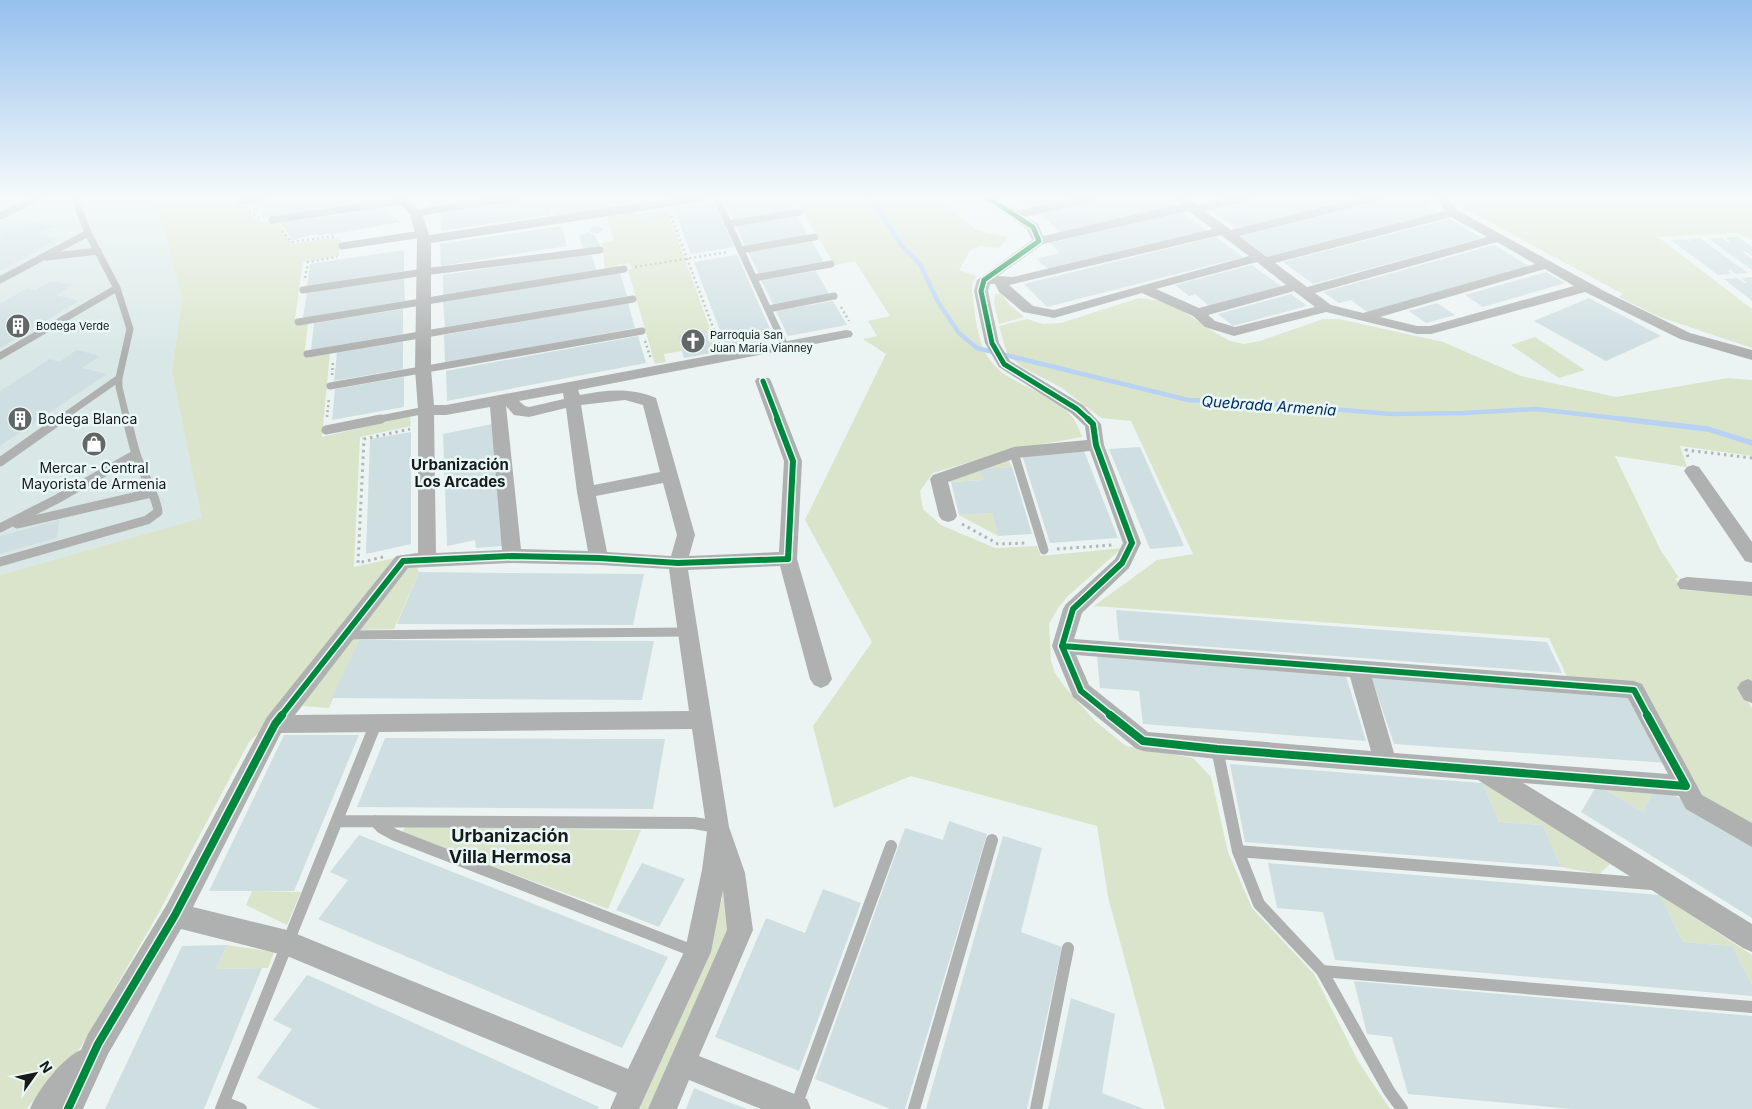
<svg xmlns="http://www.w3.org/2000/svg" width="1752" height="1109" font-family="Inter,sans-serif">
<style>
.built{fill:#d9e8e6}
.green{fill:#dae4ca}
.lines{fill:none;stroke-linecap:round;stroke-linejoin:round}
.stream-far1{stroke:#b8d2f4;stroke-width:4.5}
.stream{stroke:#b8d2f4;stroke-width:5.5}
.building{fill:#cfdee1}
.path-far1{stroke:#b1b7b6;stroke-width:2.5;stroke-dasharray:2 3;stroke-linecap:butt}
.path{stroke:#b1b7b6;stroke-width:3;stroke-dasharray:2.5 4;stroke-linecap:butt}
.service-far2{stroke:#aeb1b0;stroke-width:7}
.service-far1{stroke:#aeb1b0;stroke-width:9}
.service{stroke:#aeb1b0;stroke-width:12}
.minor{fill:#aeb1b0;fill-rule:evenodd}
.cycleway-far2-casing{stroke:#e9f8f6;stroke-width:8}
.cycleway-far1-casing{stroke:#e9f8f6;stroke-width:9}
.cycleway-casing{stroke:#e9f8f6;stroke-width:11}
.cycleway-far2{stroke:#00873e;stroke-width:5}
.cycleway-far1{stroke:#00873e;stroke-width:6}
.cycleway{stroke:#00873e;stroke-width:8}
.labels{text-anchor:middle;stroke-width:5;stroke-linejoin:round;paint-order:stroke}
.far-poi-label{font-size:11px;fill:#161b1a;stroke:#e9f8f6;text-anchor:start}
.poi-label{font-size:14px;fill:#161b1a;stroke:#e9f8f6;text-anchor:start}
.water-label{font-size:15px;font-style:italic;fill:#002b62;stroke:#e9f8f6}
.neighbourhood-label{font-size:15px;font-weight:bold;fill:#161b1a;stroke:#e9f8f6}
.near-neighbourhood-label{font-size:18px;font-weight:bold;fill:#161b1a;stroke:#e9f8f6}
</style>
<rect width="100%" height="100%" fill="#ecf4f3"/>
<path class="built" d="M0,197H146L160,215L182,298L172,371L203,518L0,575Z"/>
<path class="green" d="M146,197H232L231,204L248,201L247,214L264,223L276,219L292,244L340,237L339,256L303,262L294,325L308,323L304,357L330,353L322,437L410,416L411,426L360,437L354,567L404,556L273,719L249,742L157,916L81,1047L26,1109H0V575L202,518L172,371L182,298L160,215Z
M553,197H628L633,205L557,217Z
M794,197H936L976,230L1008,237L999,248L980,246L970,250L959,270L977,276L972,283V289C975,312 976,341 990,360C1015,394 1068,388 1082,437L1014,449L933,473L920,491L923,509L941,525L995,548L1037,546L1041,556L1122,548L1068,596L1058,608L1049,624L1051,661L1055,673L1065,687L1094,720L1126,746L1193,758L1211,777L1228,852L1252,908L1314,974L1358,1061L1390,1109H1165L1108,897L1097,826L911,776L834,808L813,726L872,642L805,520L886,354L863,339L877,336L868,321L890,316L855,261L835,265Z
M1463,197H1735L1752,201V240L1737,233L1658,237L1752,309V348L1660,317L1619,297L1623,294L1463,208Z
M661,210H667L716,345L710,346L677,335L682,351L664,354L666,362L655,364L628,270L632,269L629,263L617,265V268L605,270L602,243L614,240L607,216L633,212L639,214L642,223L664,219Z
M995,294H1001L1011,306L1024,317L999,324L994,304Z
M1139,298L1169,302L1214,332L1230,341L1244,344L1260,341L1323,319H1339L1443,342L1521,376L1616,397L1728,378L1752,380V456L1680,446L1687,467L1615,456L1660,549L1679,578H1675L1683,590L1752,594V682L1738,686L1752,708V825L1695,791L1568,679L1549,638L1094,606L1157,560L1193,554L1131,421L1101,418L1062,388L1022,367L1007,354L999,326L1027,319L1043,324L1061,323Z
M1535,337L1585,370L1559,378L1511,345Z
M1007,458L1012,467L981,469L983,480L951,482L950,478Z
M992,513L998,536L959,515Z
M415,563L419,572L394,629L359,630L404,564Z
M351,639L359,640L329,708L302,706Z
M1483,783L1610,864L1599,874L1561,867L1543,825L1499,822Z
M1597,785H1657L1643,812Z
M405,827L641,830L608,909L402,833Z
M723,875L731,929L650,1109H637L708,953L722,899Z
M252,891L301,892L287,925L246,905Z
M1660,895L1752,955V985L1732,946L1683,942Z
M227,945L274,952L268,968L216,969Z"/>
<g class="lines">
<path class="stream-far1" d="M866,197L875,205L901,245L920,264L938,302L959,333L977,348L1188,400L1272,404L1391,414L1464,413L1536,409L1632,420"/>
<path class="stream" d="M1622,419L1708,429L1752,443"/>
</g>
<path class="building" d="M0,197H17L0,206Z
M283,197H373V203L262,219L264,209L253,211L255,201Z
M430,197H491L492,199L431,207Z
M538,197H546L550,215L441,231L440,212Z
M635,197H662V198L637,203Z
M748,197H787L795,210L734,220L725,201Z
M1007,197H1072V198L1026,208L1017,199L1011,201Z
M1110,197H1162L1174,206L1060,232L1039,213Z
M1193,197H1227V198L1202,204Z
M1265,197H1362L1237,229L1211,210Z
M1399,197H1427L1434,201L1424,204L1439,213L1268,257L1240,236Z
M714,202L734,247L691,254L674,208Z
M385,206L400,222L330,235L328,233L318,236L316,234L293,240L280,223L302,218L304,220L315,217L316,218L327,215L328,217Z
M661,210L665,219L642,223L639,214Z
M1182,212L1207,231L1048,269L1036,259L1060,253L1050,243Z
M797,216L808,236L745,246L736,226Z
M1449,219L1482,238L1313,284L1283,262Z
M35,222L54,226L38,234L59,239L0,271V235L12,228L19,230Z
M562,226L567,246L441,266L440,244Z
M593,226L601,227L604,230L597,234L589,231Z
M587,232L594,234L601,247L585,251L579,237Z
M1216,237L1243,257L1047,307L1024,284Z
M1738,237L1752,247V256L1745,251H1742L1752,259V270L1709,239L1722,238L1728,242H1731L1725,238Z
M1700,238L1723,255L1748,273L1735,274L1731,270H1727L1732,274L1718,275L1671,240L1685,239L1693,243L1688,239Z
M812,241L824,263L759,274L748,252Z
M1494,245L1529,266L1367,312L1351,300L1339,303L1323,292Z
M404,250V271L307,287L310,264Z
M591,253L596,270L443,296V275Z
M737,255L775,340L727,349L694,262Z
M1252,265L1282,287L1209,306L1195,294L1189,296L1175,285Z
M816,271L829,294L773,304L761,280Z
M1546,272L1565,283L1483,307L1465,295Z
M620,273L627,296L445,327L443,302Z
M1752,277V301L1724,279L1737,278L1744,283H1747L1741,278Z
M404,278L405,301L303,318L307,293Z
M52,281L73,285L56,295L79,301L0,348V304L27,288L35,290Z
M1291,294L1307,306L1233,326L1218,314Z
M1589,298L1661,336L1606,361L1534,321Z
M833,301L847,325L788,336L776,311Z
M628,303L635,328L445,363L444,335Z
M1437,303L1455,315L1426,323L1409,311Z
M403,309V334L311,350L314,323Z
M705,330L712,353L684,358L677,335Z
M638,336L646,363L447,401L446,371Z
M403,341V369L334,381L337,352Z
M77,350L100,356L82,368L107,374L0,446V391L50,359L59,362Z
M404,377V407L332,420L335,389Z
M492,424L502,546L476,548L475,540L447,546L443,434Z
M411,432V544L366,554L370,439Z
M1140,447L1179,534L1184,546L1150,549L1109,449Z
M1084,451L1118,538L1050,543L1022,455Z
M1012,467L1032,534L998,536L992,513L959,515L951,482L983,480L980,469Z
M59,520L57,538L0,554V536Z
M419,572L506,573L644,574L633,625L397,624Z
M1116,610L1547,642L1562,673L1119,640Z
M359,640L617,641H654L642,700L332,698Z
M1097,656L1345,673L1366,741L1143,724L1139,691L1100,688Z
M1371,676L1629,694L1667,763L1394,744Z
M284,735H359L294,891H209Z
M385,738L605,739H665L653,809L357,807Z
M1230,764L1483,783L1499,822L1543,825L1561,867L1245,842Z
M1597,785L1643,812L1657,785L1752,841V918L1581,812Z
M949,821L987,834L905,1109H890L815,1079L905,828L943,840Z
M359,835L668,957L622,1048L318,919L348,880L330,872Z
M1003,836L1042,848L1021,932L1062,947L1027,1109H926Z
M642,863L685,879L659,927L616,910Z
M1268,863L1660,895L1683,942L1732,946L1752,985V996L1335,960L1323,912L1277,908Z
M823,889L861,903L799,1071L715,1037L766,918L805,933Z
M227,945L216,969L262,968L204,1109H105L182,946Z
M307,975L326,983L599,1107L598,1109H319L257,1078L292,1029L273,1020Z
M1354,981L1752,1016V1109H1572L1408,1094L1392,1037L1367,1034Z
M1071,998L1115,1014L1102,1093L1144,1109H1048Z
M694,1088L718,1098L747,1109H686Z"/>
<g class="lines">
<path class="path-far1" d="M550,197L552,208
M249,212L261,219
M671,216L720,346
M282,231L292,242L335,236
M635,267L728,252
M305,278L308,262L337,257
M841,307L849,321
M645,341L651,359
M332,375L333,361
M327,417L329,398"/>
<path class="path" d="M1688,457L1686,450L1752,458
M962,524L998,544L1028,543
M1057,549L1113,545
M383,557L358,563L364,439L410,429"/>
<path class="service-far2" d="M74,197L88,233L117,288L130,329L119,378V387L127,420
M716,197L785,346
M241,201L266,197
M416,213L518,197
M0,216L40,197
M272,220L402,201
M728,224L800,212
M342,246L422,234
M741,250L815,237
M47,257L98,251
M754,278L831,264
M0,280L88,233
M303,290L424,272L600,250
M768,309L834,296
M298,322L624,269
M307,354L633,299
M0,356L117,288
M330,386L642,331
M59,420L119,378
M375,420L426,410"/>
<path class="service-far1" d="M326,430L381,419
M1014,453L1044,550
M0,462L61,419
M17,524L151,493
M0,528L57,499L136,454
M0,562L147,520L158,512C158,501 142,470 137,457C133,445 130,432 127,419
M347,635L688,632"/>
<path class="service" d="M1217,749L1238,851L1259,904L1322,971L1389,1091L1402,1109
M338,821L694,823L717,827
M375,821L382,828L395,835L696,952
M1238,851L1651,884
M1322,971L1752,1007
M224,1102L241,1109
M796,1106L891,846
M221,1109L376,723
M914,1109L992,840
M1036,1109L1068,948"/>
<path class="minor" d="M393,197H407L422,213L429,235L680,197H713L707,201L431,243V369L434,405H446L846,330L851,331L853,334L851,337L846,338L578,390L580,395C606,390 631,387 656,398L695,535L689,556L779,552L784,461L755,381L757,378H769L771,381L802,461L797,559L832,679L828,685L821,688L814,685L810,679L780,566L688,570L729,827L745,873L753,930L699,1056L807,1099L811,1109H761L689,1080L677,1109H648L727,930L723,890L711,952L639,1109H610L617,1093L287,956L181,929L108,1054L83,1109H30C37,1091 63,1057 81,1050L88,1034L166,906L267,717L396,556L418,553V410L415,369L417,240L410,214ZM563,393L564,399L529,407L525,406L519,401ZM625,400L643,405L660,472L594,485L581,405ZM506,406L514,415L529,417L566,408L577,492L588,551L521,549ZM490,407L502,550L436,553L434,415H446ZM663,483L677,535L671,556L607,552L596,496ZM512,563L599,565L669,569L689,711L295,715L408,568ZM692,729L707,832L702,870L685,950L628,1069L287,930L193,907L281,733Z
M981,197H996L1017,211L1075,197H1098L1096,200L1025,217L1038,224L1043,236L1180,204L1172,197H1186L1197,205L1230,197H1253L1251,200L1205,211L1231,230L1363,197H1385L1383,200L1239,236L1267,257L1445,211L1435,197H1448L1457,210L1606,292L1690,333L1752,350V360L1680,339L1585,292L1431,334H1417L1326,312L1234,336L1205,327L1193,316L1142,293L1054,318L1023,312L999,292L995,284H990L988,291L999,343L1010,361L1083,405L1101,424L1104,445L1141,543L1129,568L1082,613L1074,639L1634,681L1642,684L1702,795L1752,823V847L1686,809L1679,796L1523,783L1752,924V952L1743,948L1478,780L1217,759L1143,751L1135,748L1073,697L1052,646L1063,609L1066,604L1115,559L1123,543L1090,451L1016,458L948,482L957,516L954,520L948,522L942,520L939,516L930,479L933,475L1014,447L1087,440L1085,426L1071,413L999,367L985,343L974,291L977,280L1032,240L1027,229ZM1188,211L1213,229L1013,277L998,276L1043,244ZM1451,217L1487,237L1307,287L1275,263ZM1221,235L1249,256L1054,310L1033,306L1009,285ZM1497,242L1535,264L1363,313L1331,305L1315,293ZM1257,262L1286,285L1199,308L1156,289ZM1545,269L1574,286L1430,326H1417L1380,317ZM1294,291L1315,307L1235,327L1215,321L1208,315ZM1076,655L1350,677L1371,751L1148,732L1089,685ZM1372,678L1628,698L1668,774L1394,753Z
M1693,465L1699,467L1752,542V563L1745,561L1684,471L1687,467Z
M1687,577L1752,582V596L1680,589L1677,584L1680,579Z
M1748,679L1752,681V703L1744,700L1737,688L1741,682Z"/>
<defs>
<path id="cycleway-far2" d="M987,197L1033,227L1039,241L984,280L981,291L992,343L1004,364L1077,409L1089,420
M763,381L778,420"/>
<path id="cycleway-far1" d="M1062,646L1634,690L1648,716
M1062,646L1081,691L1112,716
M1062,646L1073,609L1122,563L1132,543L1096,445L1093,424L1088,419
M281,716L403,561L512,556L599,558L678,563L788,559L793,461L777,419"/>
<path id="cycleway" d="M1110,715L1143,741L1217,749L1686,786L1647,715
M68,1109L98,1044L175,915L275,724L282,715"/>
</defs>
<use href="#cycleway-far2" class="cycleway-far2-casing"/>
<use href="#cycleway-far1" class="cycleway-far1-casing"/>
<use href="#cycleway" class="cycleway-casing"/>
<use href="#cycleway-far2" class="cycleway-far2"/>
<use href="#cycleway-far1" class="cycleway-far1"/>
<use href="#cycleway" class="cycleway"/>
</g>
<linearGradient id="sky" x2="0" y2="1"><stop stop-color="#95c0ed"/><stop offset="0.56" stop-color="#f6fafa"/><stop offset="1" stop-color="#f6fafa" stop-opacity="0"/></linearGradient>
<rect width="1752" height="353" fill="url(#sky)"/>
<defs>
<symbol id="building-disc" viewBox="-11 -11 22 22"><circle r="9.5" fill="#616766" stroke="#e9f8f6"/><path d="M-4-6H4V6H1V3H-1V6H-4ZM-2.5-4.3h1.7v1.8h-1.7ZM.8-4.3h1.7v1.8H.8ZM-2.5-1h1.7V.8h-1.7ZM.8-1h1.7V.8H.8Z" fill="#fff"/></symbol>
<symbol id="church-disc" viewBox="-11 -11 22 22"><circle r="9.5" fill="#616766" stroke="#e9f8f6"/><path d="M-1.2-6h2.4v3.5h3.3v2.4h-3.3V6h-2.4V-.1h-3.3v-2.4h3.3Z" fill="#fff"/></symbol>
<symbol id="shop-disc" viewBox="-11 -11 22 22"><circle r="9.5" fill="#616766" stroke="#e9f8f6"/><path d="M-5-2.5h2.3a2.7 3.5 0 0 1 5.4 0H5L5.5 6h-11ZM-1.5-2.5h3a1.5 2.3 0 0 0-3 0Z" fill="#fff"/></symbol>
</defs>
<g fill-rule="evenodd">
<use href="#building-disc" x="4" y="312" width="28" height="28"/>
<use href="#church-disc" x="679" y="327" width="28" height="28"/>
<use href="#building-disc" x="6" y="405" width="28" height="28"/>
<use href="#shop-disc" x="80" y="430" width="28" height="28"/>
</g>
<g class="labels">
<g class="far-poi-label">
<text x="36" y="330">Bodega Verde</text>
<text x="710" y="339">Parroquia San<tspan x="710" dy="13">Juan María Vianney</tspan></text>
</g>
<g class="poi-label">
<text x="38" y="424">Bodega Blanca</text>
<text x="94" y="473" text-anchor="middle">Mercar - Central<tspan x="94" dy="16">Mayorista de Armenia</tspan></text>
</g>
<g class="water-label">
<text transform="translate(1269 406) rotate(4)" y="5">Quebrada Armenia</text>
</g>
<g class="neighbourhood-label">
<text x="460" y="470">Urbanización<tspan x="460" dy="17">Los Arcades</tspan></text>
</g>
<g class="near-neighbourhood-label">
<text x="510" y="842">Urbanización<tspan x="510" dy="21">Villa Hermosa</tspan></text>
</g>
</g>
<g transform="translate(35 1074) rotate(57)" stroke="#e9f8f6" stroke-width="4" paint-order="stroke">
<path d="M0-4L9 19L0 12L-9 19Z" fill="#161b1a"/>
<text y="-8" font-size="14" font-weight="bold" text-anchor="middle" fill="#161b1a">N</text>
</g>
</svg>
